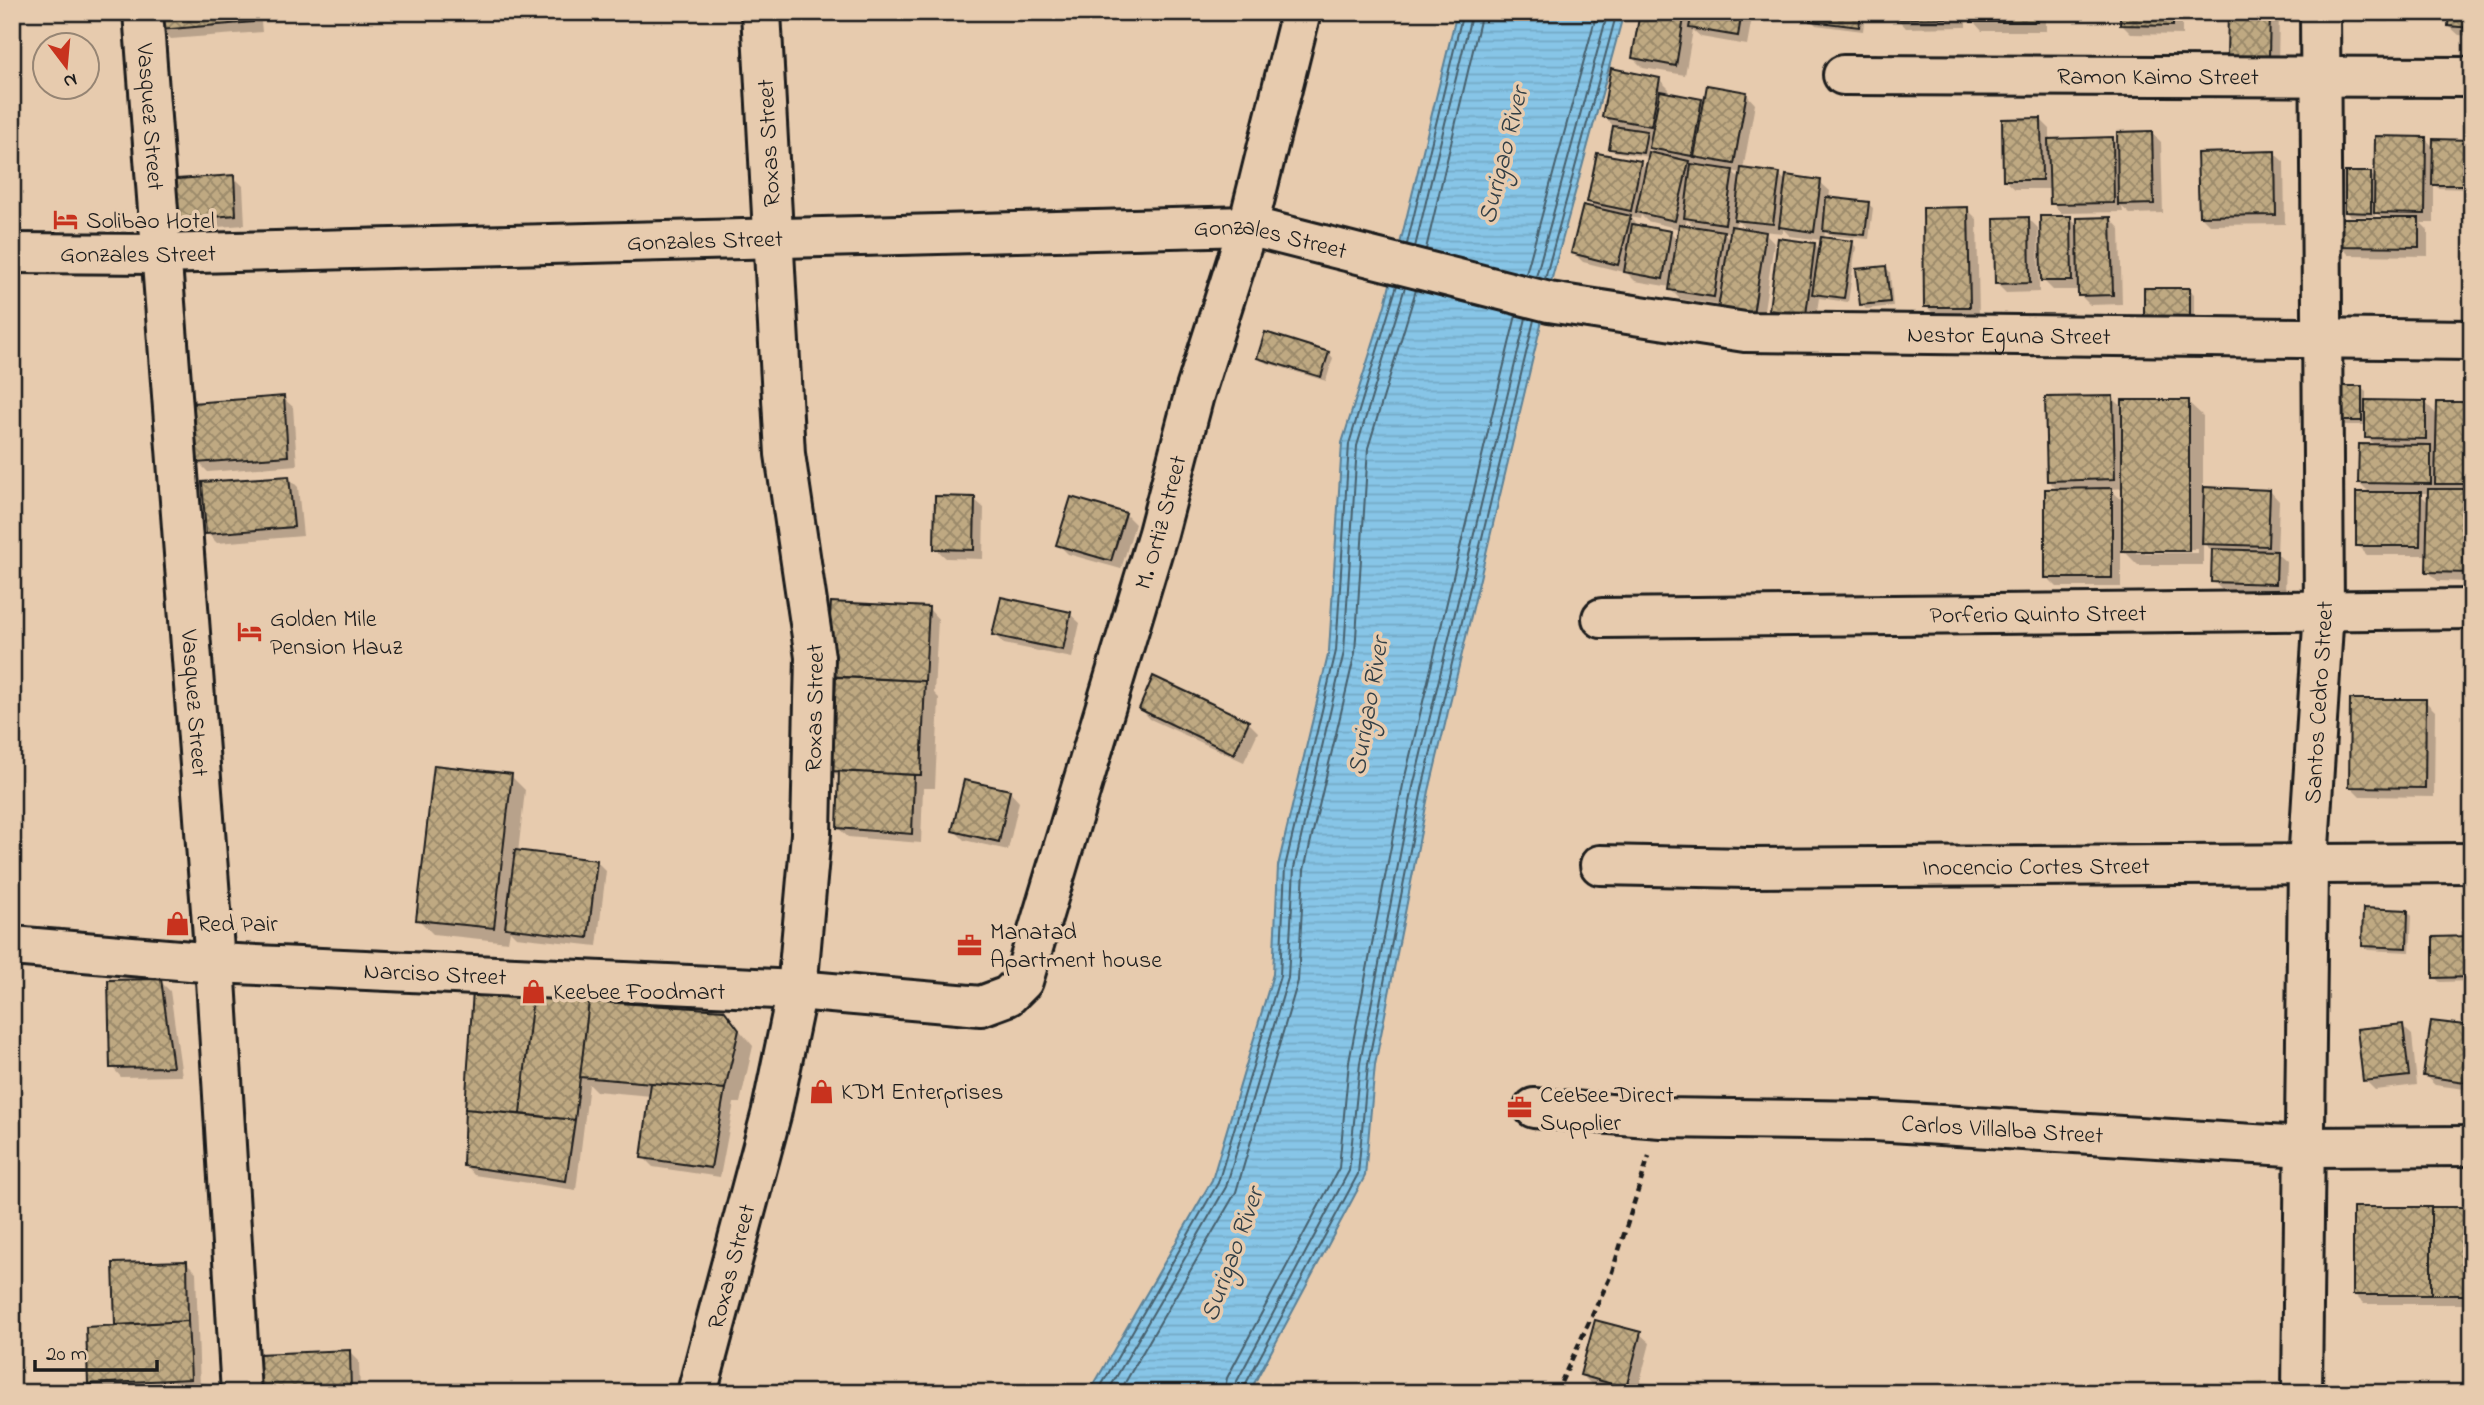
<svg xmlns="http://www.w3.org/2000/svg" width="2484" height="1405" font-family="'Indie Flower',sans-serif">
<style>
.built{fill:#d7be9e}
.water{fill:url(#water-rules);stroke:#5c8196;stroke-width:2}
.shadow{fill:#0003;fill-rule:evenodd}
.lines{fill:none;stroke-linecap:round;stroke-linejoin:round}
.shore{stroke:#47606d;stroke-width:2}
.building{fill:url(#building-cross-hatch);stroke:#1c1c1c;stroke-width:2}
.minor-casing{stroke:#1c1c1c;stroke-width:44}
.tertiary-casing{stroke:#1c1c1c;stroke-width:44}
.path{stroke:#1c1c1c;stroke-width:4.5;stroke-dasharray:7 5;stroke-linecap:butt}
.minor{stroke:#e7cbae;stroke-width:38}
.tertiary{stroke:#e7cbae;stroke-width:38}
.labels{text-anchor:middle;stroke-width:7;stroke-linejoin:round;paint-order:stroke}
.street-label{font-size:24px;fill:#1c1c1c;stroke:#e7cbae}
.poi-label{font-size:24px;fill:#1c1c1c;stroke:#e7cbae;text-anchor:start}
.water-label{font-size:26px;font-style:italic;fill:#313e45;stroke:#e7cbae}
</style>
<defs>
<pattern id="water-rules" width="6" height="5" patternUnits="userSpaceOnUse" patternTransform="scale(1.75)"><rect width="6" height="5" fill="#87c5e7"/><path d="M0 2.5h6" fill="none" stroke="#74a9c6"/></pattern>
<pattern id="building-cross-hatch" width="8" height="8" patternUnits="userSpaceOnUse" patternTransform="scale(1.75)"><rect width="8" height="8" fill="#bfa982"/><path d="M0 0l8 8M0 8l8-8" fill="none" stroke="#9a896a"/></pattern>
</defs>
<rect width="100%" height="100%" fill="#e7cbae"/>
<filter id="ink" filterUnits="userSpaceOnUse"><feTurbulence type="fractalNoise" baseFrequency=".0143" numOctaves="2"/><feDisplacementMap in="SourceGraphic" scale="14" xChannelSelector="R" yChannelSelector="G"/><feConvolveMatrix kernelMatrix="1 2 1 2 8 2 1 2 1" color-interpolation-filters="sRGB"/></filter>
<g filter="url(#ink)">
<path class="built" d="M2263,1381V1393H2142Z"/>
<path class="water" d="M1457,12H1624L1553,274L1429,791L1375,1065L1365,1176L1249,1393H1089L1212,1180L1273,974L1278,866L1329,651L1342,443L1385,305Z"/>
<path class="shadow" d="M160,12H260L262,32L171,39L161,29Z
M1642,12H1753L1747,45L1701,37L1693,30L1685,75L1643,68L1633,58Z
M1813,12H1865L1863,31L1816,25L1812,21Z
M1897,12H1966V27L1906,28L1897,18Z
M1973,12H2046V31H1982L1973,21Z
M2122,12H2182V35L2131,34L2122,25Z
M2230,12H2279L2278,65H2239L2229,55Z
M2343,12H2388V22L2352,21Z
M2472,12V36L2459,35L2449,26Z
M1659,79L1669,89L1668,94L1701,100L1705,104L1746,94L1755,104L1743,170L1779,175L1787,182H1820L1830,191L1829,199L1868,204L1873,208L1869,239L1829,235L1825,231L1824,239L1852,243L1856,247L1848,302L1819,298L1815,324L1780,319L1770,310L1815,244L1820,250L1822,240L1790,236L1783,229V233L1762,231L1774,243L1761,330L1720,305L1680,299L1671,290V287L1635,281L1627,273L1583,262L1573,252L1597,210L1589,201L1640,162L1647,170L1650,157L1616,152L1611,148L1615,127L1604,117ZM1649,146L1660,157L1648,154ZM1732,171L1742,173L1741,180ZM1641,215L1647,221L1680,229L1678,241L1670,233L1639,227L1629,217L1640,219ZM1687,219L1697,229L1685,227ZM1736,219L1748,231L1735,229ZM1722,231L1731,233L1730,239Z
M2472,112V189L2438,188L2434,185V223H2421L2428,230V256L2349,255L2340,245L2384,220L2375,211V216H2351L2347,212L2370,174L2377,180L2425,138L2434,148L2472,141L2466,135Z
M2040,119L2050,129V140L2112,139L2119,145L2151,132L2161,142L2163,213L2130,214L2122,207L2123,212L2061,213L2052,203L2051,189H2015L2005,180Z
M2274,153L2284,162L2285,224L2210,225L2200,215Z
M233,176L243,186L245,225L178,230L168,221Z
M1967,209L1977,219L1979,316H1936L1926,306Z
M2070,217L2079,226L2111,219L2120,229L2122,304L2090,305L2080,295V290H2053L2043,280Z
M2028,218L2038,228L2039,292L2006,293L1996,283Z
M1886,268L1890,272L1893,306L1866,309L1861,304Z
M2189,289L2194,294V321L2150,322Z
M1329,353L1333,358L1326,381L1264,362L1259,357Z
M2361,388L2366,392V402L2426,403L2438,416L2472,404V582L2438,581L2428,571V555H2367L2357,545L2371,494L2360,483L2376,446L2367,437V425H2343L2339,421ZM2419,493H2429V503Z
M2112,397L2124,409L2188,402L2203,416V489L2270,491L2279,501L2277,554L2286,562L2285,593L2223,591L2213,581L2214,553L2203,542V565H2138L2121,548V587H2057L2047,577L2059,491L2048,480ZM2124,488V502L2110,489ZM2136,549H2198V553H2136Z
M283,398L293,407L297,465L208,472L198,462Z
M289,478L298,487L303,536L217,543L207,533Z
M974,499L984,508L983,559L946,558L936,549Z
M1125,514L1135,524L1121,569L1068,554L1058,544Z
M929,609L938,619L934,693L939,698L935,788H923L921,843L848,837L838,828L840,778L832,770L837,684L828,675Z
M1070,614L1080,623L1072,658L1004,644L994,634Z
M2425,701L2435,711L2434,797L2360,796L2350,786Z
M1141,709L1248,722L1258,732L1244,762L1150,719Z
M511,776L525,790L518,853L596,861L606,871L597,946L516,937L510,931L508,942L433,934L418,919Z
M966,782L1010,792L1019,802L1008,850L964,840L954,830Z
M2407,911L2412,916L2410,952L2368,950L2363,946Z
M2472,938V981L2440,982L2435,978Z
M160,981L170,991L182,1076L121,1077L112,1067Z
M474,993L724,1012L753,1046L740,1103H734L720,1177L653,1167L643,1157L651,1096L596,1091L589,1084L576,1190L474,1175L465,1165Z
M2402,1026L2412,1035L2417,1085L2375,1090L2365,1080Z
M2472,1028V1090L2435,1085L2425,1076Z
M2472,1209V1304H2364L2354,1294Z
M186,1262L196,1272L200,1388L99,1393L90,1384L117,1327L115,1265Z
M1640,1334L1650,1343L1637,1393H1623L1592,1385L1582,1375Z
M349,1351L359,1361L360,1393H261Z"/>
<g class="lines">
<path class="shore" d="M1407,244L1463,12
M1415,247L1472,12
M1426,249L1482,12
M1526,274L1597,12
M1536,277L1608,12
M1545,279L1617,12
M1097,1393L1218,1183L1280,976L1285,867L1336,651L1349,444L1397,285
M1107,1393L1226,1187L1288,978L1294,868L1344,652L1357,446L1405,287
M1119,1393L1236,1192L1298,981L1304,870L1355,653L1368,448L1416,290
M1224,1393L1227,1378L1339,1168L1349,1062L1403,785L1516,315
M1234,1393L1236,1383L1349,1171L1360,1063L1413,787L1526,318
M1243,1393L1244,1387L1358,1174L1368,1064L1422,789L1534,320"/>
</g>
<path class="building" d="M158,12H252L253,22L160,30Z
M1640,12H1685L1676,66L1632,58Z
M1692,12H1742L1738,36L1689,28Z
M1811,12H1861L1859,27L1810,21Z
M1895,12H1957V18L1895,19Z
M1971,12H2037V22H1971Z
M2120,12H2173V26L2120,25Z
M2228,12H2270L2269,56H2227Z
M2449,12H2472V28L2448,26Z
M1611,68L1660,78L1651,126L1602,117Z
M1707,85L1747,92L1734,164L1694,157Z
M1660,91L1702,99L1692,156L1649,148Z
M2465,110H2472V136H2464Z
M2041,118L2042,180H2003L2002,119Z
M1613,126L1647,131L1643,153L1609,149Z
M2152,131L2154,204L2118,205L2117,132Z
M2375,136L2426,137L2425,214L2374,213Z
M2113,137L2114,203L2050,204L2048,139Z
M2433,139L2472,140V185H2432Z
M2275,151L2276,215L2199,216L2197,153Z
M1649,152L1689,161L1675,221L1636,212Z
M1597,153L1641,161L1631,211L1587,202Z
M1691,164L1733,170L1725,224L1684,218Z
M1741,168L1780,173L1773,224L1734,220Z
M2345,172H2371V213L2345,212Z
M234,175L236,215L166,221L163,180Z
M1786,175L1821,180L1814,232L1779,227Z
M1826,197L1869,202L1865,235L1823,231Z
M1583,205L1631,216L1618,265L1571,253Z
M1968,207L1970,307H1924L1923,208Z
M2040,216H2071L2072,281H2041Z
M2029,217L2030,283L1995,284L1994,218Z
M2111,217L2113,295L2078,296L2077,218Z
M2338,218H2419V247L2338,246Z
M1632,224L1671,231L1663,279L1624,272Z
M1679,224L1724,231L1714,297L1669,290Z
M1731,226L1766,232L1752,321L1717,316Z
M1821,237L1853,241L1844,298L1812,294Z
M1778,238L1815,243L1806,315L1769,310Z
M1886,266L1890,302L1860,305L1856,269Z
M2144,288H2190V317L2144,318Z
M1265,332L1329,352L1321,377L1257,358Z
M2338,386H2362V421H2337Z
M284,396L288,456L196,463L192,403Z
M2113,396L2115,479L2047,481L2045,397Z
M2122,400H2189V551H2122Z
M2365,400L2426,401V439L2365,438Z
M2437,402H2472V484H2435Z
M2359,444L2431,445V484L2358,483Z
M289,476L294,527L206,534L202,482Z
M2204,487L2270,490L2268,546L2202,544Z
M2112,488V578H2045V489Z
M2428,489H2472V573L2426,572Z
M2356,492H2421L2420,546H2356Z
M935,496L975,497L974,550L934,549Z
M1071,497L1126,513L1111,561L1056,545Z
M2212,549L2277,551L2276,584L2211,582Z
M1001,597L1071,612L1063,650L992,635Z
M831,602L929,607L925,681L826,676Z
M1153,676L1249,721L1234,754L1139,709Z
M836,677L925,681L921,775L831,771Z
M2350,699H2426L2425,788L2349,787Z
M434,765L512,774L494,928L416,920Z
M839,771L914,775L912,834L837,828Z
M964,780L1010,790L999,842L952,831Z
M515,850L597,860L588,938L505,928Z
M2363,908L2408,910L2407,948L2362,946Z
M2472,936V977L2433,978V937Z
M161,979L173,1067L110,1068L108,980Z
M473,991L533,996L520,1114L465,1109Z
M533,996L589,1001L575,1120L520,1114Z
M589,1001L724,1010L739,1030L725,1089L580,1077Z
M2431,1021L2472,1026V1083L2423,1076Z
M2403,1024L2409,1076L2363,1081L2357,1029Z
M651,1083L725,1089L711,1168L641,1158Z
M465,1109L575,1120L566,1181L463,1166Z
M2353,1207H2431V1295H2353Z
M2431,1207H2472V1295H2431Z
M187,1261L188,1321L115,1325L113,1263Z
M1595,1320L1641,1332L1626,1388L1580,1375Z
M188,1321L191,1379L88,1384L86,1327Z
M350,1350L351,1393H260L258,1354Z"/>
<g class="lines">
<defs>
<g id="minor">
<path id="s1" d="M143,12L215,963L241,1393"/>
<path id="s2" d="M1843,75L2472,77"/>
<path id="s3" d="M12,253L159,254L1248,226L1549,302L1745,332L2472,340"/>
<path id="s4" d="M1602,618L2472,609"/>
<path id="s5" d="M1600,865L1748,868L2472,863"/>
<path id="s6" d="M1534,1108L1661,1118L1874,1121L2305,1147L2472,1146"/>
<path id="s7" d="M2302,1393L2308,863L2324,610L2320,12"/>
</g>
<g id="tertiary">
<path id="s8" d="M12,946L215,963L797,990L981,1006L1008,996L1023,981L1158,533L1194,395L1248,226L1301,12"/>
<path id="s9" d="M697,1393L771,1115L797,990L811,834L815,657L785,454L761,12"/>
</g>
</defs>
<use href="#minor" class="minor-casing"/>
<use href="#tertiary" class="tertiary-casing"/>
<path class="path" d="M1556,1393L1611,1275L1649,1156"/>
<use href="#minor" class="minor"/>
<use href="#tertiary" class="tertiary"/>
</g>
</g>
<defs>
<symbol id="hotel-bare" viewBox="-9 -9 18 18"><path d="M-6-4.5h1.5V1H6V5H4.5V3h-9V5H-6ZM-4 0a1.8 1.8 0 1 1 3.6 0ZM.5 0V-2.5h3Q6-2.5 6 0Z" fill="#c8321e" stroke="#e7cbae" stroke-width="2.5" paint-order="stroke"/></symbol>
<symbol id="shop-bare" viewBox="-9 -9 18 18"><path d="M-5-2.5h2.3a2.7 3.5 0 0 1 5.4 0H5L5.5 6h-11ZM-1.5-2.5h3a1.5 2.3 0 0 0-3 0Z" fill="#c8321e" stroke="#e7cbae" stroke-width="2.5" paint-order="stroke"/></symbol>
<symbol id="office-bare" viewBox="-9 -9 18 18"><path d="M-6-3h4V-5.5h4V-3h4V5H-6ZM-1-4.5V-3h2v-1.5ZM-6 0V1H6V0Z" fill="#c8321e" stroke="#e7cbae" stroke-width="2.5" paint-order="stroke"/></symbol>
</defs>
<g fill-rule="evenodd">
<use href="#hotel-bare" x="48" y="202" width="35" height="35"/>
<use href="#hotel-bare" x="232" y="614" width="35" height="35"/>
<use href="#shop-bare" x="160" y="906" width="35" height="35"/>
<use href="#office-bare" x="952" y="928" width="35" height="35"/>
<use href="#shop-bare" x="516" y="974" width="35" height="35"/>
<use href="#shop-bare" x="804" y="1074" width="35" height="35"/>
<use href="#office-bare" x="1502" y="1090" width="35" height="35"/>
</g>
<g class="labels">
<g class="street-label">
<text dy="8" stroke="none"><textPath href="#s2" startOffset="315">Ramon Kaimo Street</textPath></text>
<text dy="8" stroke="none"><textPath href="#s1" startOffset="105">Vasquez Street</textPath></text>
<text transform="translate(768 143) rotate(-93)" y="8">Roxas Street</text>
<text dy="8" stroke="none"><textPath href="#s3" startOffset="693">Gonzales Street</textPath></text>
<text dy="8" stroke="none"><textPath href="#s3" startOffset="1260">Gonzales Street</textPath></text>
<text dy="8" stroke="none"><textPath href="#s3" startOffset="126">Gonzales Street</textPath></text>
<text dy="8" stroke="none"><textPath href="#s3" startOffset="2009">Nestor Eguna Street</textPath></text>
<text dy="8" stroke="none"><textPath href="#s8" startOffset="1500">M. Ortiz Street</textPath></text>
<text dy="8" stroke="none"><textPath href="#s4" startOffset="436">Porferio Quinto Street</textPath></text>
<text dy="8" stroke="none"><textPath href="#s1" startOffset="693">Vasquez Street</textPath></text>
<text dy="8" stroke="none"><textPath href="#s7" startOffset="691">Santos Cedro Street</textPath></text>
<text dy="8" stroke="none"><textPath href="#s9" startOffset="698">Roxas Street</textPath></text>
<text dy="8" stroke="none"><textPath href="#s5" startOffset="436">Inocencio Cortes Street</textPath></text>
<text dy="8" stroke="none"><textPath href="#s8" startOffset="424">Narciso Street</textPath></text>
<text dy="8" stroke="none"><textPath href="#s6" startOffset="469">Carlos Villalba Street</textPath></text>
<text dy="8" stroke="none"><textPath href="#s9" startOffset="131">Roxas Street</textPath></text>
</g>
<g class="poi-label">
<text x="86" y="228">Solibao Hotel</text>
<text x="270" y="626">Golden Mile<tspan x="270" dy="28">Pension Hauz</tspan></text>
<text x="197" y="931">Red Pair</text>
<text x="990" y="939">Manatad<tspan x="990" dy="28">Apartment house</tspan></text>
<text x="553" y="999">Keebee Foodmart</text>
<text x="841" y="1099">KDM Enterprises</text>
<text x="1540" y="1102">Ceebee Direct<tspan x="1540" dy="28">Supplier</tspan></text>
</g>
<g class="water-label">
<text transform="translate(1502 155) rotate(-76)" y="9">Surigao River</text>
<text transform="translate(1367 706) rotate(-80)" y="9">Surigao River</text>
<text transform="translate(1231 1254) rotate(-70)" y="9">Surigao River</text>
</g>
</g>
<rect width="2484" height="1405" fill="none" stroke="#e7cbae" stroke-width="42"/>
<rect x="21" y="21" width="2442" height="1363" fill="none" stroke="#1c1c1c" stroke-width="2.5" filter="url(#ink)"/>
<g transform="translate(66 66) rotate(164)"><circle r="33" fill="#e7cbae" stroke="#968574" stroke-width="2"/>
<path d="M0-5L12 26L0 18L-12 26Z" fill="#c8321e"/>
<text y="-10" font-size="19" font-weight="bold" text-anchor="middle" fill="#1c1c1c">N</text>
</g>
<path d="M35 1360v10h122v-10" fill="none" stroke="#1c1c1c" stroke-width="3.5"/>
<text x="46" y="1360" font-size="21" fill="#1c1c1c" stroke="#e7cbae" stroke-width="5" paint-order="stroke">20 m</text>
</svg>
